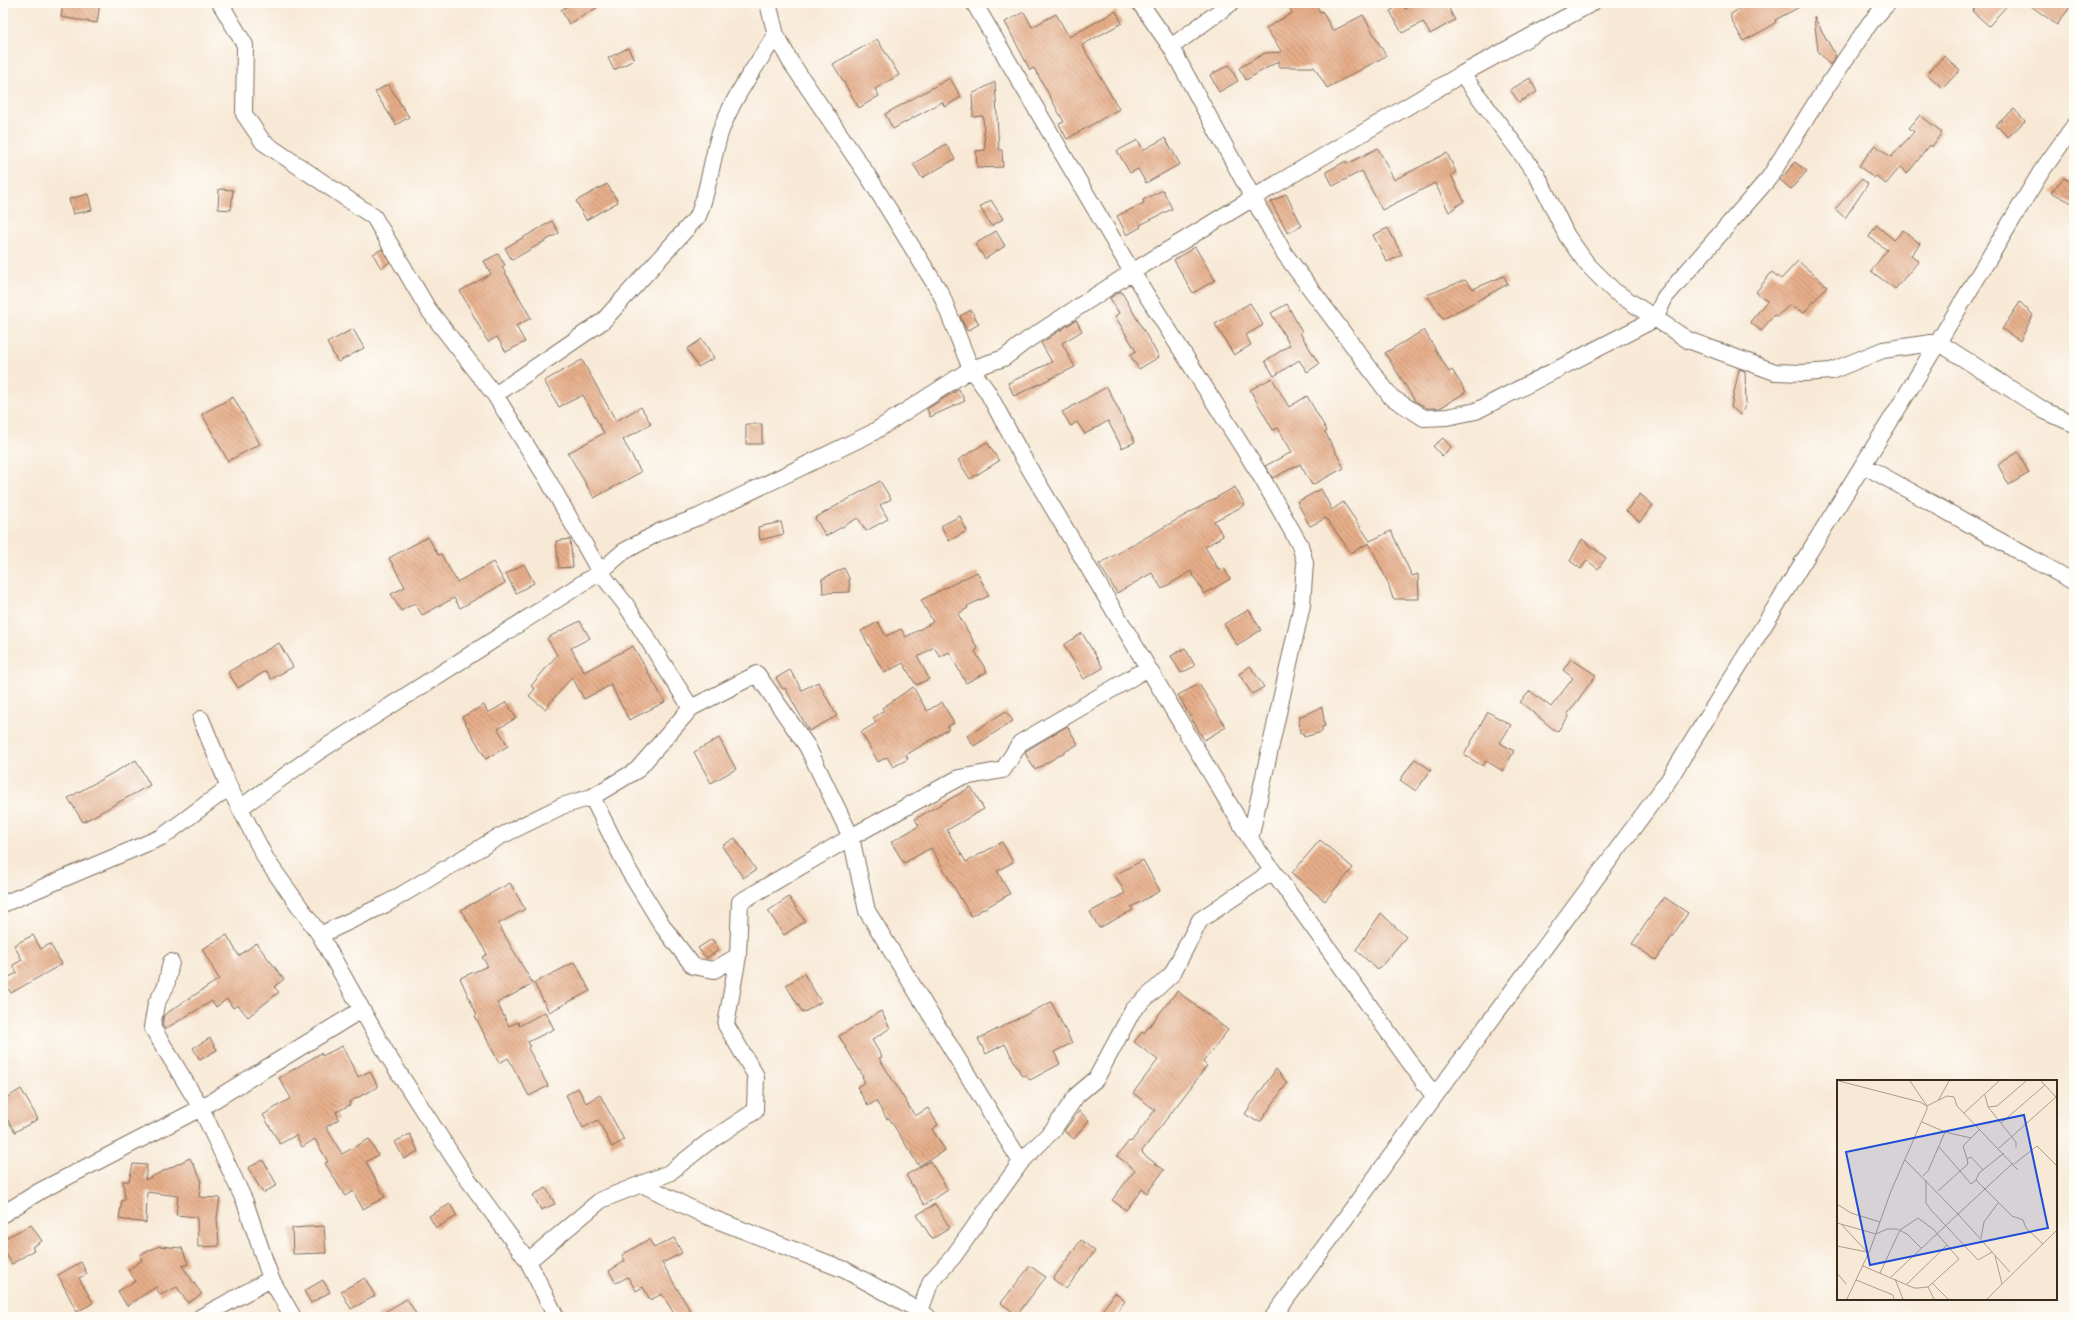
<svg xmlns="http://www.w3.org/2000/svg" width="2077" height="1320" font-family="'Playpen Sans',sans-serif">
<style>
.building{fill:url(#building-back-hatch)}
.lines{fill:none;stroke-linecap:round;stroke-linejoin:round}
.minor-casing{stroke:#7d6d5e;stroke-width:18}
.minor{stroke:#fff;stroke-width:16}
.inset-road{fill:none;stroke:#ac9d8c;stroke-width:1}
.view{fill:#1d4ed8;fill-opacity:0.15;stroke:#1d4ed8;stroke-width:2}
.inset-edge{fill:none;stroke:#3b2a1e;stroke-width:2}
</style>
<defs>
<pattern id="building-back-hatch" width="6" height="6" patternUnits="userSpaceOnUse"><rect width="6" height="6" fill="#e6ad89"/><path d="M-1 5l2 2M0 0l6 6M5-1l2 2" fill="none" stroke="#bc8d6f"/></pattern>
</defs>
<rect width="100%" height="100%" fill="#fdfcf7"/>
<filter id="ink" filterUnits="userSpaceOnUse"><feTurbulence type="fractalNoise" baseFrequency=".025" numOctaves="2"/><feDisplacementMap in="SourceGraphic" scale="8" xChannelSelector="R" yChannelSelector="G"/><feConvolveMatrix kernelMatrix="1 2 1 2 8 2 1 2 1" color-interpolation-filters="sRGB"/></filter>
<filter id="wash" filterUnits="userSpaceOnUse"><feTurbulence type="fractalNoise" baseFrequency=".012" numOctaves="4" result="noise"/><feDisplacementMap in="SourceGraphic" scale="16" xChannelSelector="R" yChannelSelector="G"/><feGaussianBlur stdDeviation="0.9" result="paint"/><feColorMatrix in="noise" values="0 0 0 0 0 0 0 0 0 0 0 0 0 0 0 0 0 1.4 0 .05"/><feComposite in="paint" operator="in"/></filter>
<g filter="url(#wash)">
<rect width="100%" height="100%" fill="#f8e9d6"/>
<g id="blocks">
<path class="building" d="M63,3H100L97,23L61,17Z
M572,3H605L569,24L561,10Z
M1287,3H1315L1320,12L1322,11L1333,31L1363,15L1386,56L1327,88L1314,67H1279V61L1246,80L1239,68L1265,53L1282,52L1266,28L1292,13Z
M1417,3H1446L1455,20L1430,34L1423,22L1402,33L1390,11L1403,4L1405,9Z
M1748,3H1807L1775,20L1776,22L1766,29L1743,41L1731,19V14Z
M1979,3H2009L1989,26L1972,11Z
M2027,3H2073L2057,25Z
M1116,11L1122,23L1082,45L1119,109L1067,139L1059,124L1064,122L1034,68L1030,70L1005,22L1024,12L1032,27L1056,14L1069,37Z
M1814,17L1836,56L1830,65L1818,51Z
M877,39L899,75L875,89L879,96L859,108L833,64Z
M628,48L634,60L614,70L608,58Z
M1944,56L1960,70L1943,88L1927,74Z
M1229,65L1238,81L1219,92L1210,75Z
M950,78L961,97L945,107L942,102L893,129L885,114Z
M1530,78L1537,92L1519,102L1510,90Z
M995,82L999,150H1002L1003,167L977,168L976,151L985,150L983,116L973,117L972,94Z
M388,84L409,117L396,125L375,92Z
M2014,109L2025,121L2008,137L1996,125Z
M1920,115L1942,132L1932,147L1930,145L1907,174L1901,166L1886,184L1876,176L1874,178L1859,166L1875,145L1891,157L1914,132L1909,128Z
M1165,138L1180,164L1146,183L1138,169L1130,173L1117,151L1138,140L1143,150Z
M946,144L955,159L922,178L913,164Z
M1378,148L1394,180L1447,153L1456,172L1451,175L1464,201L1449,212L1435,183L1382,210L1362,171L1333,186L1326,172L1346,161L1347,164Z
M1795,162L1807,171L1791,189L1780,180Z
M2064,178L2074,184V204L2051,192Z
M1862,179L1868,184L1845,218L1835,209Z
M607,184L618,202L586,220L576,201Z
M219,189L233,190L231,210L218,209Z
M1163,190L1172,209L1140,225L1141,227L1127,235L1117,216L1144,203L1143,200Z
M88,194L92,210L73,214L69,199Z
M1286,194L1302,226L1288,233L1271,202Z
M991,200L1003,219L991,226L980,207Z
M552,221L559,233L512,260L505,248Z
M1876,225L1894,240L1903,230L1920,244L1911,255L1919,261L1895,289L1871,271L1887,250L1869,237Z
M1388,228L1402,255L1387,262L1373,235Z
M996,231L1005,246L985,259L975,244Z
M1195,247L1215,280L1193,293L1174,260Z
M382,249L390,262L381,268L373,254Z
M498,254L505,265L502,267L531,318L516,326L525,342L506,352L497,337L488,342L460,291L491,274L484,261Z
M1798,261L1827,286L1804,313L1790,305L1777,316L1774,315L1761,331L1750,322L1767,301L1756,292L1772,272L1781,279Z
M1504,276L1508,284L1443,319L1427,295L1465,280L1473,289Z
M1121,291L1159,357L1139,369L1130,355L1136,351L1115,316L1119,313L1110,298Z
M2020,302L2033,315L2020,341L2002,329Z
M1250,303L1263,325L1246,335L1251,345L1234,355L1215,324Z
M1287,304L1302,332L1300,333L1319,364L1307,372L1299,360L1274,376L1265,361L1290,345L1271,313Z
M971,310L979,324L967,331L960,316Z
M1076,320L1082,331L1062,343L1075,367L1014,396L1008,383L1052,362L1041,343Z
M353,329L364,348L338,362L327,343Z
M1424,330L1449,372L1452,370L1466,392L1440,408H1427L1415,401L1385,353Z
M702,339L714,358L698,367L687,349Z
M582,360L616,421L641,407L651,424L623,440L641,472L594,498L568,453L604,433L583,395L559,407L544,381Z
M1739,369L1745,371L1746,404L1741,415L1731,407Z
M1272,378L1289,407L1307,396L1327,431L1325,432L1344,468L1312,485L1300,464L1273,478L1265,466L1292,452L1278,428L1273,430L1250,390Z
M1107,387L1135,442L1122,448L1108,421L1085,434L1077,422L1071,426L1062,412Z
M959,389L965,401L930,417L927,409Z
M233,397L260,444L228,461L202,414Z
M746,424H762V444H746Z
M1443,438L1451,447L1442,456L1433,446Z
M987,442L999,461L970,479L958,460Z
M2018,452L2029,473L2009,485L1998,465Z
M880,481L891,499L880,505L888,519L866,531L858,518L826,536L815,518Z
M1235,487L1245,505L1214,521L1223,536L1205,547L1219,570L1224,568L1230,579L1204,594L1191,571L1162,589L1152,573L1117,593L1099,564Z
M1321,489L1332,510L1343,502L1370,541L1391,531L1412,576L1418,574L1419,599H1393L1388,583L1369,543L1351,553L1326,518L1310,526L1297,502Z
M1640,494L1653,505L1640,522L1626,511Z
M960,516L967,531L949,541L941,526Z
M781,522L784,534L760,540L758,527Z
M428,537L438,555L441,554L457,582L493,562L505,583L460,608L454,598L422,615L415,603L401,611L391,594L405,587L389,558Z
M570,539L573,567L559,568L556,541Z
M1582,539L1606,558L1598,569L1587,560L1581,569L1570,561Z
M524,564L534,583L516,593L506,574Z
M844,568L849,578L850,592L823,593L822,579Z
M977,572L989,596L967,606L968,608L958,614L978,649L975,651L987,672L966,683L949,652L940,657L934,647L918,657L929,679L916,685L903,663L884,673L861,631L878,622L886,636L901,629L906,637L933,622L921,600Z
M1249,610L1261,630L1237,645L1224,624Z
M580,621L590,638L571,648L584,672L633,646L665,702L629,720L611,685L584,699L572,677L545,709L529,696L535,689L531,686L557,655L547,638Z
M1082,633L1103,668L1084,679L1064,645Z
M279,643L293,667L271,679L266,671L238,688L228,672Z
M1185,648L1195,666L1181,673L1171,656Z
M1571,659L1596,675L1567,715L1569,716L1557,732L1520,702L1530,691L1551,707L1573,678L1563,670Z
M1250,666L1264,687L1252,694L1239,674Z
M790,670L802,690L818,682L837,716L809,731L785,688L783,689L776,678Z
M1199,684L1226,727L1204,740L1178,695Z
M913,687L927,711L942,702L954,723L947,727L949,729L906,755L908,759L893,767L887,757L878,762L861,732L876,723L873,718L884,711L882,708Z
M507,702L516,718L498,729L508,746L486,759L462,717L484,705L488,713Z
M1322,707L1325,726L1322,727V732L1304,737L1303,733H1300L1299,717Z
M1006,711L1013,721L974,746L967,736Z
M1488,712L1511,725L1500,743L1514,751L1503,771L1486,761L1483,766L1464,755Z
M1067,726L1078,744L1035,770L1025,753L1026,751Z
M719,738L736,769L711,783L694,752Z
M1415,759L1431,770L1416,791L1400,780Z
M136,760L150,785L83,822L68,798Z
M971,787L984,809L947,830L966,862L1002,842L1013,862L997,871L1010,894L971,916L931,848L904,863L891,842L919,826L915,819Z
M735,838L756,870L743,878L722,846Z
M1320,840L1353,868L1325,901L1292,873Z
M1143,860L1160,891L1131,907L1133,910L1099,928L1090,912L1125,893L1115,875Z
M510,883L525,909L498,924L533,984L497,1003L509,1026L518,1022L519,1026L545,1012L554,1029L528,1042L530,1046L528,1048L548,1086L529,1096L508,1058L499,1063L475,1016L477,1015L460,978L488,966L482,957L487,954L461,910Z
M789,897L805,921L784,935L768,911Z
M1664,897L1688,913L1656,960L1632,944Z
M1381,913L1406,937L1378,970L1356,950Z
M33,935L41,949L50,944L62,964L11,993L3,980L17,973L13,965L22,960L14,945Z
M227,935L239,956L256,943L284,979L274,987L279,992L248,1017L238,1005L233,1008L227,999L216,1007L212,1001L165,1029L162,1025L164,1015L219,979L202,949Z
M712,939L719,950L706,958L698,948Z
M575,962L590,991L549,1012L534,983Z
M804,974L821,1002L803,1013L786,985Z
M1177,991L1228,1030L1203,1062L1207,1066L1142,1151L1143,1154L1164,1170L1147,1193L1142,1189L1126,1210L1112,1200L1135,1170L1117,1156L1129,1141L1131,1142L1155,1110L1133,1093L1158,1060L1134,1042L1142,1032L1144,1033Z
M1051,1002L1072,1043L1054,1052L1060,1064L1030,1080L1025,1075L1022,1076L1005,1044L986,1054L978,1039Z
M881,1011L890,1028L872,1040L882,1057L879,1058L915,1116L928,1108L938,1125L932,1129L945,1150L919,1166L889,1118L887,1119L876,1101L868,1106L857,1087L865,1082L862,1077L863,1076L839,1036Z
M210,1038L217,1050L200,1060L193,1048Z
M342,1046L358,1077L370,1071L378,1087L349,1102L350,1105L336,1112L339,1119L326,1127L342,1154L369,1139L378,1155L366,1162L385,1197L363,1209L353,1191L345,1196L325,1163L328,1162L315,1139L302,1147L296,1135L280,1144L263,1115L291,1098L279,1078L321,1053L322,1056Z
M1276,1069L1287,1083L1261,1121H1256L1245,1114Z
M578,1088L586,1103L600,1095L624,1140L612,1147L598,1120L583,1128L566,1095Z
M21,1089L38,1119L15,1132L3,1112V1100Z
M1079,1111L1089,1120L1074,1139L1064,1131Z
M410,1134L418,1151L404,1159L395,1142Z
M190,1158L201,1179L199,1197L220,1198L217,1218L219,1246L198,1247L197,1217L176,1215L178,1196L147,1192L146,1223L119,1219L122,1200H125L123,1181H129L133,1164L147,1165L145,1180Z
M263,1160L277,1185L263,1193L248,1168Z
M930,1161L948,1190L924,1205L906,1175Z
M546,1188L555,1204L541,1210L533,1195Z
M450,1204L457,1216L436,1228L429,1216Z
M935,1204L950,1228L932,1239L917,1215Z
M31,1225L42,1241L32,1247L34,1250L12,1264L3,1249V1239Z
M324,1226L326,1253L293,1254L292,1228Z
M674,1238L682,1253L662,1263L694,1317H676L662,1294L650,1300L643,1287L636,1291L628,1277L616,1283L609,1271L625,1261L622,1255L649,1239L654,1248Z
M1081,1240L1095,1251L1066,1289L1053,1279Z
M159,1246L182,1248L188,1264L182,1266L202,1294L188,1303L177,1287L160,1295L156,1287L127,1306L118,1291L136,1281L128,1270L142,1260L140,1255Z
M81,1262L87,1274L79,1278L93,1303L77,1312L58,1275Z
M1030,1266L1046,1277L1017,1315L1001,1303Z
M365,1278L375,1296L351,1309L341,1291Z
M323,1280L330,1292L311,1303L304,1291Z
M1115,1293L1125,1301L1113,1317H1097Z
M407,1299L418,1317H376Z"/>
</g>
</g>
<g filter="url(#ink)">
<use href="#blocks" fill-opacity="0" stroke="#7d6d5e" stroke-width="1"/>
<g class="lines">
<defs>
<path id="minor" d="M220,3L245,45L244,114L263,142L374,217L428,309L495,395L548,480L600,572L626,605L691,708L757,674L807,746L851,837L959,778L1003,770L1020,743L1148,668
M974,3L1132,272L1262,478L1300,545L1305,563L1302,605L1250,839
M1140,3L1171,47L1253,198L1284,253L1391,397L1424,418L1447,417L1476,411L1655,319L1665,297L1769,178L1815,104L1870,23L1888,3
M1171,47L1231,3
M1462,74L1537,175L1567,236L1587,264L1614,291L1688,340L1775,372L1804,373L1831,371L1883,350L1938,342L2045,411L2074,424
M495,395L603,321L698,216C709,190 711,161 720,133C732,98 756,66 776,35
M1863,465L2074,582
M201,719L229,787L267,861L320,935L388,1056L464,1174L528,1261L556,1317
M240,808L318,752L600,572L623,552L661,531L698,517L872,433L971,369L941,294L870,179L790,61L776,35L768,3
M3,904L162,837L229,787
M320,935L386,904L497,838L562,806L592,797L637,770L691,708
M738,956L740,902L851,837L867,911L1021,1162
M171,962L166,986L156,1004L152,1027L201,1108L245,1202L271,1279L293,1317
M1434,1096L1250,839L1022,456L987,391L971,369L1004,358L1026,341L1132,272L1253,198L1462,74L1592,3
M642,1184L704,1215L845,1270L920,1311L928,1317
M3,1214L40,1191L201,1108L361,1010
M528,1261L601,1200L669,1173L707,1143L755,1111L756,1076L726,1025L738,956L714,970L693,966L664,928L629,871L592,797
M920,1311L931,1281L953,1257L1021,1162L1053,1130L1077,1095L1096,1079L1133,1010L1172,974L1200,920L1273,871
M201,1317L271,1279
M1273,1317L1479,1036L1668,781L1911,387L2041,172L2074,126"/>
</defs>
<use href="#minor" class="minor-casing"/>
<use href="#minor" class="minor"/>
</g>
</g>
<g transform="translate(1837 1080)">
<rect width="220" height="220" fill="#f8e9d6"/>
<path class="inset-road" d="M2,1L83,22L90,26V29L54,111L33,170L10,219M73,1L90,26L110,16L117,17L120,26L181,90M204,1L219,17M148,15L151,27L179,62V68M101,21L112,1M151,27L160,26L189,1M127,33L162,1M85,42L108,52L134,58M164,43L208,5M143,49L126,66L130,79L134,77L146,90M102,67L123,91L131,84L130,79M162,68L219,17M177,84L200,66L220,86M86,96L91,91L108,52M89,100V123L94,130L141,180L155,172M139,100L142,93L167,73M101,111L123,91L134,104L139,100L175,136L186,140L189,148L206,164M0,124L14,133L43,142M0,143L39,154L50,149H60L70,154L84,168M5,145L31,173M144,158L147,142L161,123M0,166L30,172M158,176L165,204M26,186L77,208H81L91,207L122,179L96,149L81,138L63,150L43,193M173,192L121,134L176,83M0,193L9,204M54,197L121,134L68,80M58,199L66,219M19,200L56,215L57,219M95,203L111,219M70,204L110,165M91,207L97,219M150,219L220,150"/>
<path class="view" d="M187,35L211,148L33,185L9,72Z"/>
<rect width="220" height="220" class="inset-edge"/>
</g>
<rect width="2077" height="1320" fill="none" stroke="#fdfcf7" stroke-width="16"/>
</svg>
